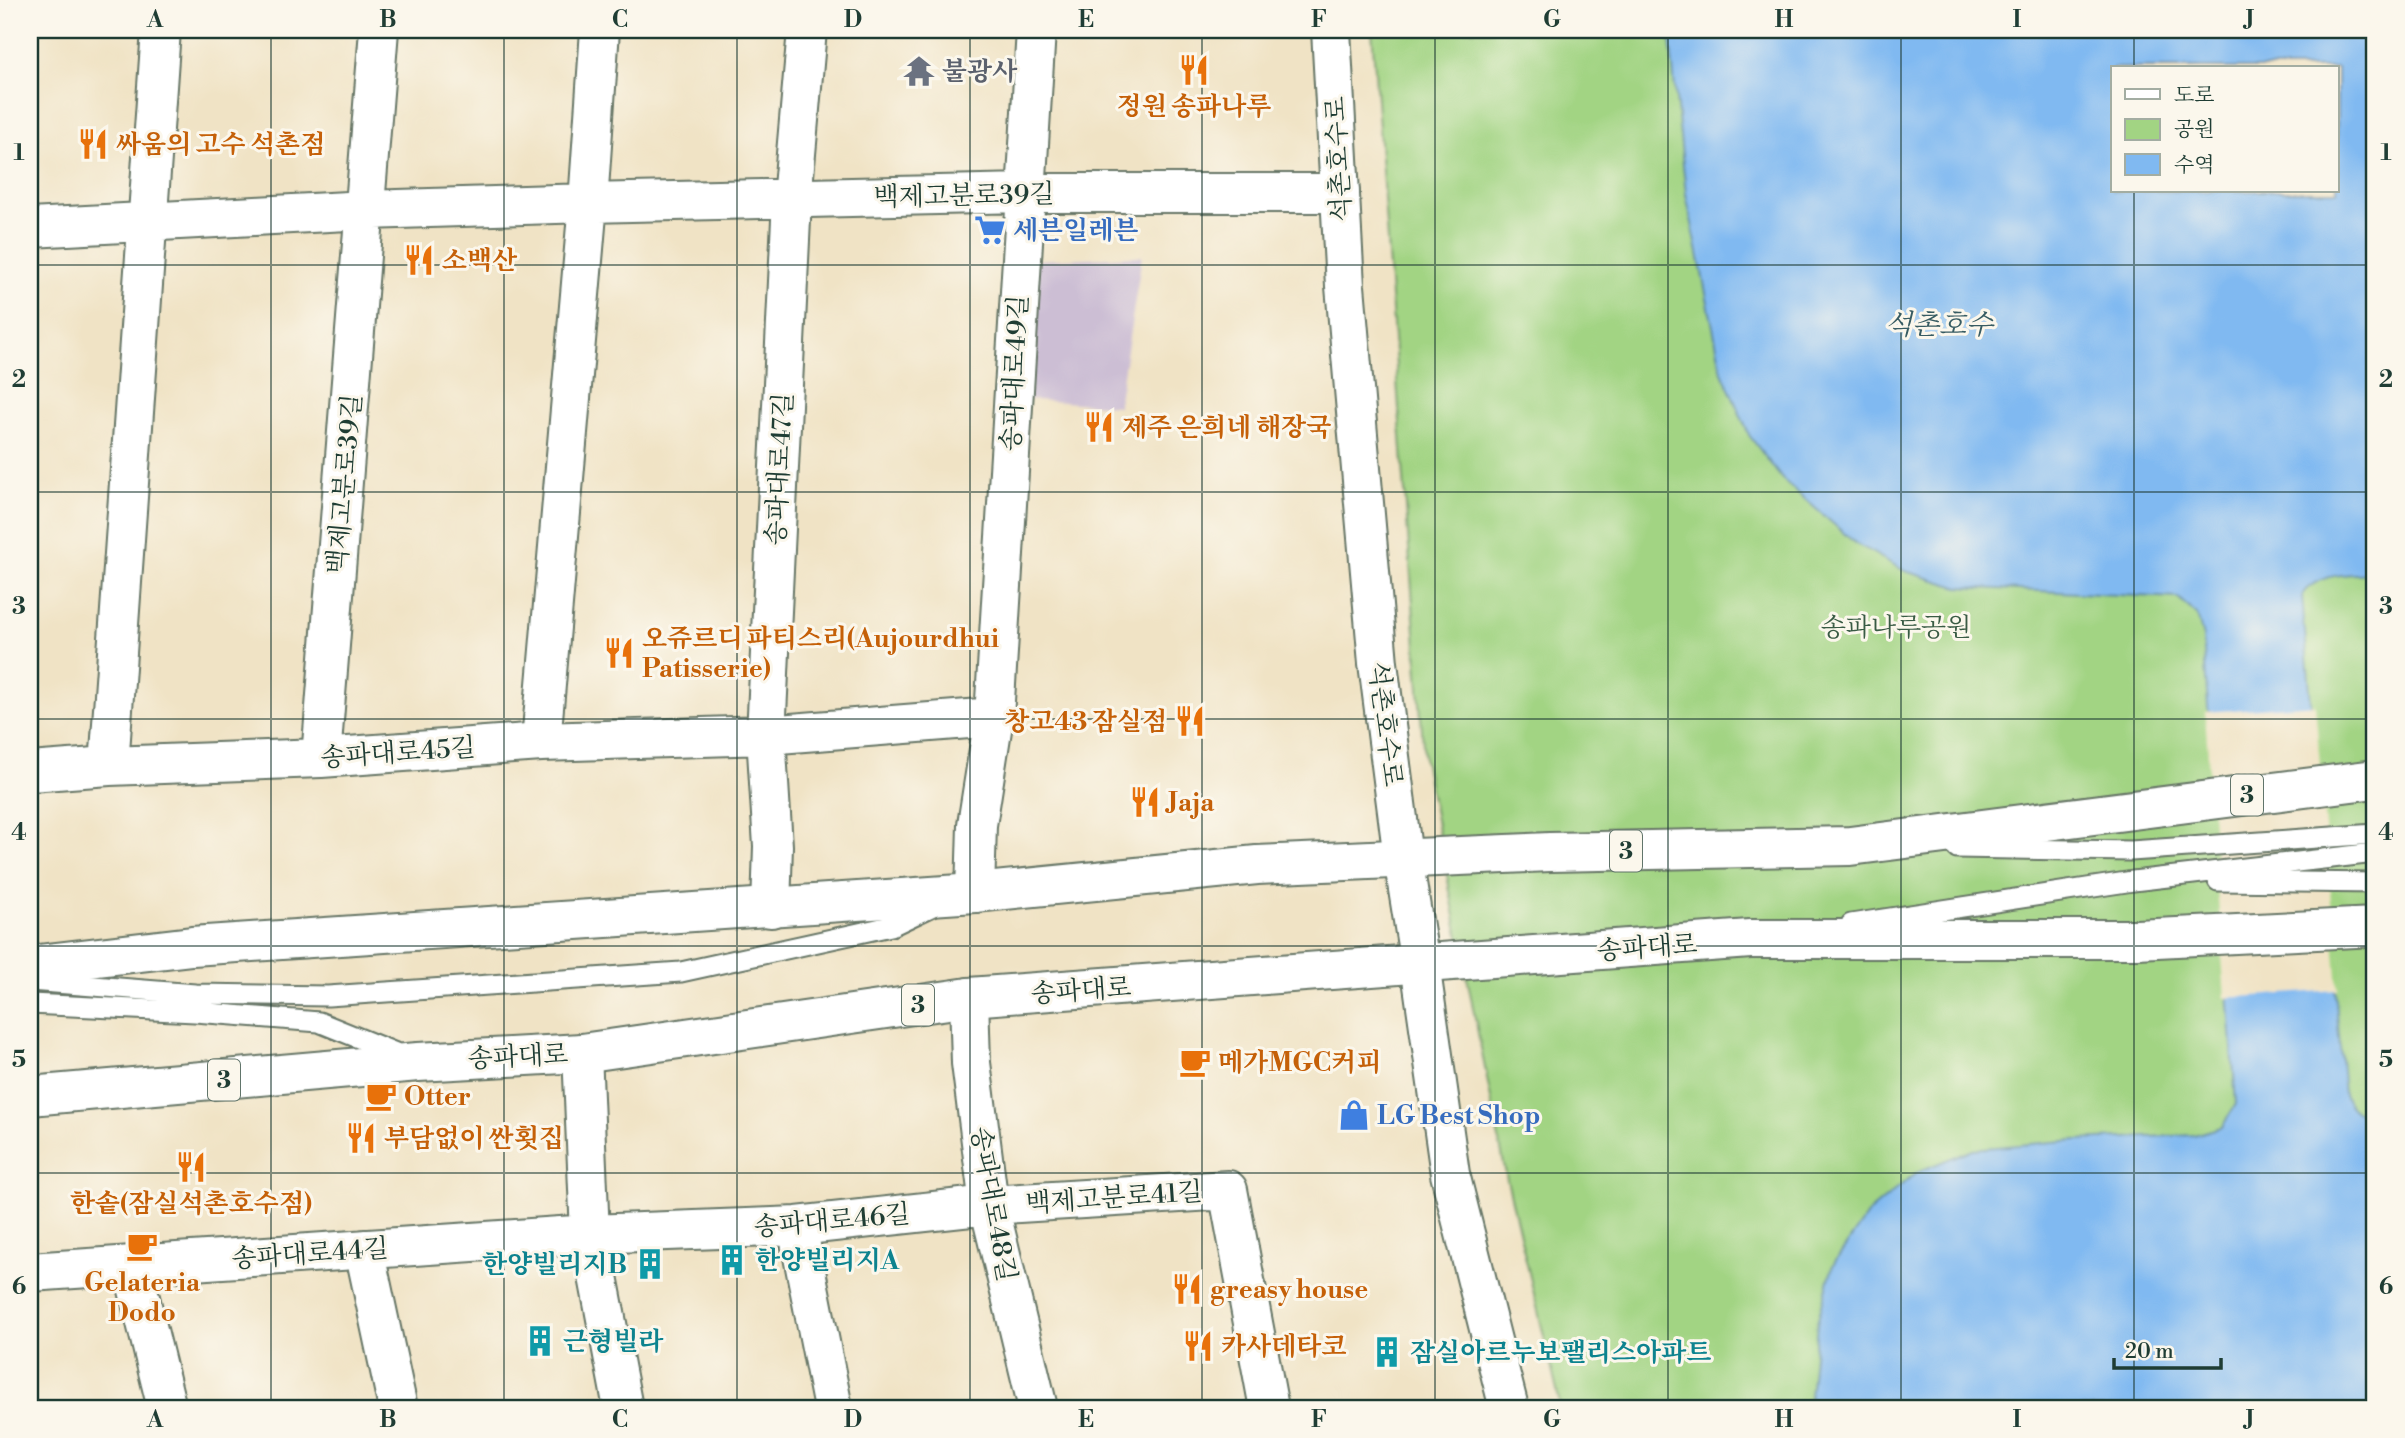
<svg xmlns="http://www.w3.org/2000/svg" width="2405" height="1438" font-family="'Libre Bodoni','Noto Serif KR',serif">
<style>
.industrial{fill:#ccbed4}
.green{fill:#a2d483;stroke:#60885c;stroke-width:2;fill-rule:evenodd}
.water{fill:#80b9f1;stroke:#507b92;stroke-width:2;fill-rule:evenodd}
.pier{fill:#f0e3c5}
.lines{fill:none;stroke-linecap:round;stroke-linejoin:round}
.service-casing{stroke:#687767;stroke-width:23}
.minor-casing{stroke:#687767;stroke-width:42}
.tertiary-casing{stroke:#687767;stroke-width:42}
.primary-casing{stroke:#687767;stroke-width:42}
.service{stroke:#fff;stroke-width:19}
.minor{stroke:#fff;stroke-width:38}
.tertiary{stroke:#fff;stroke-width:38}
.primary{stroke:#fff;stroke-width:38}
.grid{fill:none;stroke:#1f3d34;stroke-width:2;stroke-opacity:0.55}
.labels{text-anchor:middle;stroke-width:6;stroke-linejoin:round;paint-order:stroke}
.shield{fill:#fbf7ec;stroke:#61756b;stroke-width:2}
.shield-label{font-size:24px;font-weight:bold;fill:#1f3d34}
.worship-label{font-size:26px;font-weight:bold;fill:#5b616d;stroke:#fbf7ec;text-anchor:start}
.food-label{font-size:26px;font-weight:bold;fill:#c56008;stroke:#fbf7ec;text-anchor:start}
.street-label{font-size:26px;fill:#1f3d34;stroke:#fbf7ec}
.shop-label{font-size:26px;font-weight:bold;fill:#366cbe;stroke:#fbf7ec;text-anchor:start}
.park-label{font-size:26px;fill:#395b44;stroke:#fbf7ec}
.culture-label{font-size:26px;font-weight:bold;fill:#0d838f;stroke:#fbf7ec;text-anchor:start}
.water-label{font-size:28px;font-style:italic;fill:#375c63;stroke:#fbf7ec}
.neatline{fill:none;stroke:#1f3d34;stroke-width:2.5}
.grid-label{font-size:23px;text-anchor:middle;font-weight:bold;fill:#1f3d34}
</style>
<rect width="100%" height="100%" fill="#fbf7ec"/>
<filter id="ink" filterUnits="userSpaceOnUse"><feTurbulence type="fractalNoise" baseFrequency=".0143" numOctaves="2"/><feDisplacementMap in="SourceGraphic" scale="14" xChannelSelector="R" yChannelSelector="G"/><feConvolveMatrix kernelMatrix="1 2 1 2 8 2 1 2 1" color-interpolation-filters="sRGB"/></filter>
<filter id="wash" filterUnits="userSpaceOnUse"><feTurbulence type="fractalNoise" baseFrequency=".00686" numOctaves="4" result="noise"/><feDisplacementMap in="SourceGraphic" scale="28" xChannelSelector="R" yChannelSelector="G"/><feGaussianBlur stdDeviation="1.57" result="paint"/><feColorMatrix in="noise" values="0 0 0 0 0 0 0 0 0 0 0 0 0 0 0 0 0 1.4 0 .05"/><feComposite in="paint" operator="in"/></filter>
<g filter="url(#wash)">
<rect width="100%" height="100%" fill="#f0e3c5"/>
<path class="industrial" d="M1142,256L1118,406L1023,399L1032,260Z"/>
<path class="green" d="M1372,30H2375V1408H1561L1507,1180L1424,759ZM2113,68H2337V191H2113Z"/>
<path class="water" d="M1669,30H2375V573C2349,575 2318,571 2302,596L2344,1095C2351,1110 2358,1116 2375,1115V1408H1809L1817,1323L1833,1265L1870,1211L1917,1172L1973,1149L2076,1140L2194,1135L2222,1127L2236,1104L2203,637L2197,615L2178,598L1958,587L1905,571L1855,543L1782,479L1749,435L1722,372L1686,194ZM2113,68H2337V191H2113Z"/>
<path class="pier" d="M2315,704L2338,990L2225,998L2205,712Z"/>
</g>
<g filter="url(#ink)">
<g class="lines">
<defs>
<path id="service" d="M1957,848L2131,851L2375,834
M2218,881L2375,883
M1851,924L2133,881L2375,853
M30,981L195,994L328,996L681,972L891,926L933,906
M30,1004L195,1012L319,1022L403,1056"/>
<path id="minor" d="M30,228L366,210L588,203L1025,193H1340
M541,742L588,203L600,30
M321,758L379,30
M109,766L161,30
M30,772L109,766L321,758L541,742L766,735L994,717
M975,893L977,825L994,717L1036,30
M771,908L773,846L766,735L792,199L807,30
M969,997L971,1063L989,1205L1038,1408
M582,1053L590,1234L623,1408
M797,1226L833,1408
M364,1249L398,1408
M132,1265L167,1408
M30,1272L590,1234L797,1226L989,1205L1228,1190L1269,1408"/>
<path id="tertiary" d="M1331,30L1345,286L1378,663L1403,858L1420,964L1450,1174L1509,1408"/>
<path id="primary" d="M30,965L192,946L975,893L1257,865L1550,852L1850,846L2375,779
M30,1096L418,1062L582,1053L969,997L1561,953L1750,939H2137L2375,927"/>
</defs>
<use href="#service" class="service-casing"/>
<use href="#minor" class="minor-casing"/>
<use href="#tertiary" class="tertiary-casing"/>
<use href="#primary" class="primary-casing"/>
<use href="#service" class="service"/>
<use href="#minor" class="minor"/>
<use href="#tertiary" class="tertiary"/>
<use href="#primary" class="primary"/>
</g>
</g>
<path class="grid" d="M271,30V1408M504,30V1408M737,30V1408M970,30V1408M1202,30V1408M1435,30V1408M1668,30V1408M1901,30V1408M2134,30V68M2134,191V1408M30,265H2375M30,492H2375M30,719H2375M30,946H2375M30,1173H2375"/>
<defs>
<symbol id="restaurant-bare" viewBox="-9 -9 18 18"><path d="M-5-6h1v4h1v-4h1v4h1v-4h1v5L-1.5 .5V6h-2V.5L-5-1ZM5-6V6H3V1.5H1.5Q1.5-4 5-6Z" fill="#e8710a" stroke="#fbf7ec" stroke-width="2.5" paint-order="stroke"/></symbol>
<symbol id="temple-bare" viewBox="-9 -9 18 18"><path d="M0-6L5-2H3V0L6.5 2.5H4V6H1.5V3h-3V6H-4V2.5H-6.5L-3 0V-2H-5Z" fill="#6b7280" stroke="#fbf7ec" stroke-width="2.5" paint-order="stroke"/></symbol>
<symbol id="supermarket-bare" viewBox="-9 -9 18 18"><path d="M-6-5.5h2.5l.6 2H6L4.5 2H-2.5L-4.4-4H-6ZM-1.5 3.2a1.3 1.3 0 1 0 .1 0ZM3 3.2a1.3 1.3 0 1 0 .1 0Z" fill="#3f7fe0" stroke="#fbf7ec" stroke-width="2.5" paint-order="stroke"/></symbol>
<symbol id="cafe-bare" viewBox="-9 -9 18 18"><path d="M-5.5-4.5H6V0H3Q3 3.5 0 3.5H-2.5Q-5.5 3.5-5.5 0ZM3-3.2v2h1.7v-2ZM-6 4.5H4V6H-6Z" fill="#e8710a" stroke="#fbf7ec" stroke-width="2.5" paint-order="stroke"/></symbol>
<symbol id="shop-bare" viewBox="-9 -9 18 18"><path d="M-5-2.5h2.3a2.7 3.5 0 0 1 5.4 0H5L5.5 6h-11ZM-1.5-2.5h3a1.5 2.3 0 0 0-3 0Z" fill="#3f7fe0" stroke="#fbf7ec" stroke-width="2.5" paint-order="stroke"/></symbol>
<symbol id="building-bare" viewBox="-9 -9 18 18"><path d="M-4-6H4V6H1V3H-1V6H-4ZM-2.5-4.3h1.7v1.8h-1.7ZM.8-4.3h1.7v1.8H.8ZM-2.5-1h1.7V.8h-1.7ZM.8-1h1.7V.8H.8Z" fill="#0f9aa8" stroke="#fbf7ec" stroke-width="2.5" paint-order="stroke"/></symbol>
</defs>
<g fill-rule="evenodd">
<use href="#restaurant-bare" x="1172" y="48" width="44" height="44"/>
<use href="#temple-bare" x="897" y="49" width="44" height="44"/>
<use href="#restaurant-bare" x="71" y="122" width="44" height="44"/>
<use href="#supermarket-bare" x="968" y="208" width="44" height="44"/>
<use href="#restaurant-bare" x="397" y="238" width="44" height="44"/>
<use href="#restaurant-bare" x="1077" y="405" width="44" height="44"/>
<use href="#restaurant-bare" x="597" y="631" width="44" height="44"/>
<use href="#restaurant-bare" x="1168" y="699" width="44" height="44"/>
<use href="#restaurant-bare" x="1123" y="780" width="44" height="44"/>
<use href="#cafe-bare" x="1173" y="1040" width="44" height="44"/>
<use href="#cafe-bare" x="359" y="1074" width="44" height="44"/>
<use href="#shop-bare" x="1332" y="1093" width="44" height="44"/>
<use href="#restaurant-bare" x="339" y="1116" width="44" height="44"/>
<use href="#restaurant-bare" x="169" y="1145" width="44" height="44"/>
<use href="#cafe-bare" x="120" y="1224" width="44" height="44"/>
<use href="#building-bare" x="710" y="1238" width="44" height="44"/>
<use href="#building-bare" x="628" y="1242" width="44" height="44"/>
<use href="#restaurant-bare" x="1165" y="1267" width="44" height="44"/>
<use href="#building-bare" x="518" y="1319" width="44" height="44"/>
<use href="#restaurant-bare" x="1176" y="1324" width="44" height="44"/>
<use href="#building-bare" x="1365" y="1330" width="44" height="44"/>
</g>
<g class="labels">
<g class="shield">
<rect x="2231" y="774.5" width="32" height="41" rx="5"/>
<rect x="1610" y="830.5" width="32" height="41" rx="5"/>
<rect x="902" y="984.5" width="32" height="41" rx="5"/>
<rect x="208" y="1059.5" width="32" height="41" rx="5"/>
</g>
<g class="shield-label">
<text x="2247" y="803">3</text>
<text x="1626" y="859">3</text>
<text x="918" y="1013">3</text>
<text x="224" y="1088">3</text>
</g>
<g class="worship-label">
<text x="942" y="80">불광사</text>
</g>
<g class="food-label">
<text x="1194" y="115" text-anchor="middle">정원 송파나루</text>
<text x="116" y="153">싸움의 고수 석촌점</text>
<text x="442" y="269">소백산</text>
<text x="1122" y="436">제주 은희네 해장국</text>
<text x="642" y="647">오쥬르디 파티스리(Aujourdhui<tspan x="642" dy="30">Patisserie)</tspan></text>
<text x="1167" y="730" text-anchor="end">창고43 잠실점</text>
<text x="1168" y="811">Jaja</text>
<text x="1218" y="1071">메가MGC커피</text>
<text x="404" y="1105">Otter</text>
<text x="384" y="1147">부담없이 싼횟집</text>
<text x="191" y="1212" text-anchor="middle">한솥(잠실석촌호수점)</text>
<text x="142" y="1291" text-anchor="middle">Gelateria<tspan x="142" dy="30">Dodo</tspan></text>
<text x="1210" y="1298">greasy house</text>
<text x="1221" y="1355">카사데타코</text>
</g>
<g class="street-label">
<text transform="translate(1338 159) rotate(-93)" y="9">석촌호수로</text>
<text transform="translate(964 195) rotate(-1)" y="9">백제고분로39길</text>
<text transform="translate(1014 373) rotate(-87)" y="9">송파대로49길</text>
<text transform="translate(779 469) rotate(-87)" y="9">송파대로47길</text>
<text transform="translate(344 484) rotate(-85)" y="9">백제고분로39길</text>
<text transform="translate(1386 724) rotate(83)" y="9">석촌호수로</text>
<text transform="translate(398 752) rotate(-4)" y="9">송파대로45길</text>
<text transform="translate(1647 947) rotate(-4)" y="9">송파대로</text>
<text transform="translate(1081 990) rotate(-4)" y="9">송파대로</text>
<text transform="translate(518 1056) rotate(-3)" y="9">송파대로</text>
<text transform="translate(1114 1197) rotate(-4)" y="9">백제고분로41길</text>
<text transform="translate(994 1204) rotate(80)" y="9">송파대로48길</text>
<text transform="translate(832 1220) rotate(-5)" y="9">송파대로46길</text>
<text transform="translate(310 1253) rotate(-4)" y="9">송파대로44길</text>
</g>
<g class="shop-label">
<text x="1013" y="239">세븐일레븐</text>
<text x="1377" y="1124">LG Best Shop</text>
</g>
<g class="park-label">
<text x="1896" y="636">송파나루공원</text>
</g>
<g class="culture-label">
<text x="755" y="1269">한양빌리지A</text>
<text x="627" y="1273" text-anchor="end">한양빌리지B</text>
<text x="563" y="1350">근형빌라</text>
<text x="1410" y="1361">잠실아르누보팰리스아파트</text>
</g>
<g class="water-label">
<text x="1939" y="334">석촌호수</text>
</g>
</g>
<rect width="2405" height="1438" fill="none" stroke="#fbf7ec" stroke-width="77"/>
<rect x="2111" y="66" width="228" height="126" fill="#fbf7ec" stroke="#a3ada2" stroke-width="2"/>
<rect x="2125" y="89" width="35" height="10" fill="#ffffff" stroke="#a3ada2" stroke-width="2"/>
<text x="2174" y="102" font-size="21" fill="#1f3d34">도로</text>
<rect x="2125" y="119" width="35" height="21" fill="#a2d483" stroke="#a3ada2" stroke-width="2"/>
<text x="2174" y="136" font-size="21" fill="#1f3d34">공원</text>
<rect x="2125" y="154" width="35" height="21" fill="#80b9f1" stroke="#a3ada2" stroke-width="2"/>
<text x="2174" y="172" font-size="21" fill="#1f3d34">수역</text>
<path d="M2114 1358v10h107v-10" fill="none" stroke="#1f3d34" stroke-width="3.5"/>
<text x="2125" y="1358" font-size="21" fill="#1f3d34" stroke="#fbf7ec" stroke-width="5" paint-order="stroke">20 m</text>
<rect x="38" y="38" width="2328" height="1362" class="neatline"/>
<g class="grid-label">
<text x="155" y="27">A</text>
<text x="388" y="27">B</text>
<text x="620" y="27">C</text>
<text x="853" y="27">D</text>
<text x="1086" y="27">E</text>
<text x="1319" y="27">F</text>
<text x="1552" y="27">G</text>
<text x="1784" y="27">H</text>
<text x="2017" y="27">I</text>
<text x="2250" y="27">J</text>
<text x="19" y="160">1</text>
<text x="2386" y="160">1</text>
<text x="19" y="387">2</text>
<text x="2386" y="387">2</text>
<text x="19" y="614">3</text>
<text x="2386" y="614">3</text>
<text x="19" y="840">4</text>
<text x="2386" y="840">4</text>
<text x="19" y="1067">5</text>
<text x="2386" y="1067">5</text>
<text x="19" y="1294">6</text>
<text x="2386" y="1294">6</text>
<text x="155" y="1427">A</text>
<text x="388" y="1427">B</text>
<text x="620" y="1427">C</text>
<text x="853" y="1427">D</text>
<text x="1086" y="1427">E</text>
<text x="1319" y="1427">F</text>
<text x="1552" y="1427">G</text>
<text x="1784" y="1427">H</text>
<text x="2017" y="1427">I</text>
<text x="2250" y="1427">J</text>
</g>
</svg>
